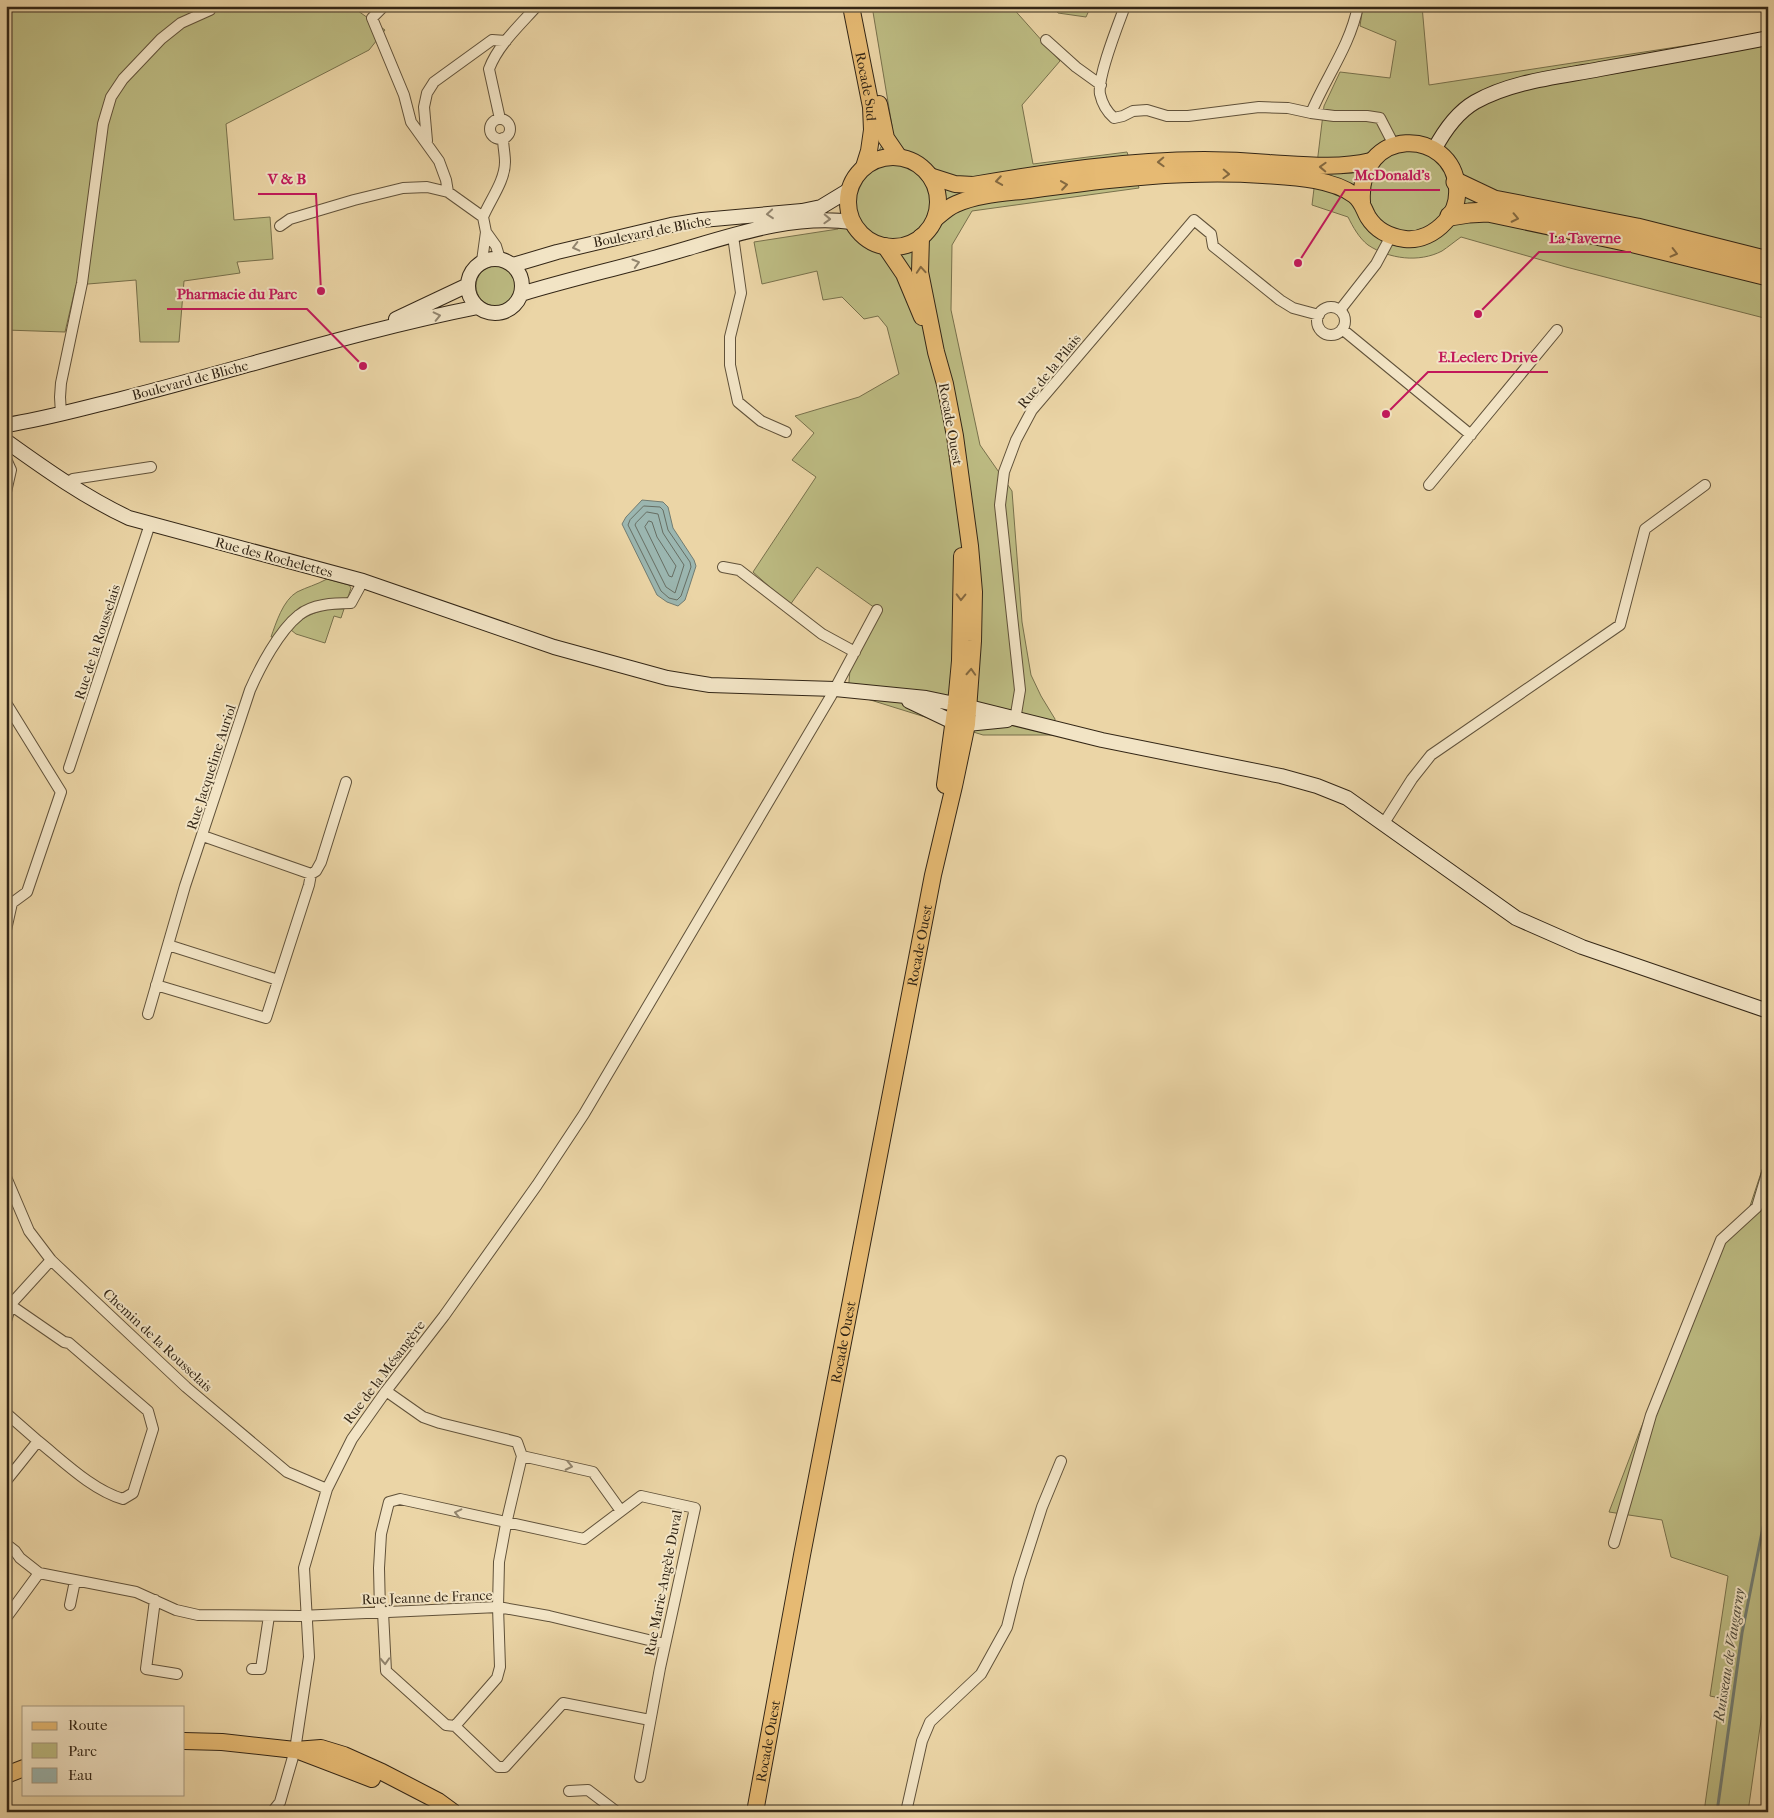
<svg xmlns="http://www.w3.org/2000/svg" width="1774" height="1818" font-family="'IM FELL French Canon',serif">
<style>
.green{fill:#bdbc83;stroke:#78714c}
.water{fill:#9bb6b0;stroke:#717c72}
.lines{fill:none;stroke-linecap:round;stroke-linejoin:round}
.shore{stroke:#676e63;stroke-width:1}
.stream{stroke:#717c72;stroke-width:3}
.street-casing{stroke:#61523a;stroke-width:12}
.secondary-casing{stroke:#332616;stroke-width:16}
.primary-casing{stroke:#332616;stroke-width:18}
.highway-casing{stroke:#332616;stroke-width:21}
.street{stroke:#f2e4c5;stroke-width:10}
.secondary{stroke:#f2e4c5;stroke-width:14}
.primary{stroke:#e6ba73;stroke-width:16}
.highway{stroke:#e6ba73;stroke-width:19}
.oneway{stroke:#846940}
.oneway2{stroke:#92856e}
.labels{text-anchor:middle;stroke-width:4;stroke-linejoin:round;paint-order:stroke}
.street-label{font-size:14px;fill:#332616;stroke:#f2e4c5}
.water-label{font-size:15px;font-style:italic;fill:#4d4a3c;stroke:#f2e4c5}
.leader{fill:none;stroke:#c2185b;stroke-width:2}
.callout-dot{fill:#c2185b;stroke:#f2e4c5;stroke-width:2}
.callout-label{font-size:15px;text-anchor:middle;font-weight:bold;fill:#c2185b;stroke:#f2e4c5;stroke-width:4;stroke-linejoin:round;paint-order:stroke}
</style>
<rect width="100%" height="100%" fill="#ebd5a6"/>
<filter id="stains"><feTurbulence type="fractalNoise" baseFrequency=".004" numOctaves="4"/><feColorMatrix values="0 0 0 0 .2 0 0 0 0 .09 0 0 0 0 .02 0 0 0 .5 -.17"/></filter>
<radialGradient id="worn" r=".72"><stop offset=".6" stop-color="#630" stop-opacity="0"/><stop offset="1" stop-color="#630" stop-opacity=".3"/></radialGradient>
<path class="green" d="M6,6H351L385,30L369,50L226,124L234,220L270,217L273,259L237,262L240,273L184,281L179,342H140L136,280L76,285L65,332L6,330Z
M872,6H1011L1060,61L1022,105L1033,164L1127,152L1139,188L972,211L952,245L951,310L980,445L1012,491L1022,622L1031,675L1041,696L1055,719L1054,735H983L848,693L852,647L875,608L817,567L790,605L753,572L816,477L792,460L814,433L795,416L859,397L899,374L887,327L878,316L864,319L842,297L823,300L817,271L762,284L754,242L838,229L892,126Z
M1052,6H1091L1086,17L1058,13Z
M1363,6H1422L1429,85L1768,33V319L1566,267L1461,237C1454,242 1448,247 1442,251C1419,263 1389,259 1368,245C1359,238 1353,227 1348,217L1312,205L1324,106L1340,72L1390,78L1396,41L1360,26Z
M476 286a20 20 0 1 1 40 0a20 20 0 1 1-40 0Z
M327,579L349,585L351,588L348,597L343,600L318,602L276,637H271C276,623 283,600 297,592C307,587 316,585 327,579Z
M329,609H344L341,618L334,616L325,643L296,634L291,630C301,618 313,612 329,609Z
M1768,1152V1671L1748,1812H1704L1720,1698L1710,1696L1728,1576L1671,1557L1662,1520L1609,1512L1641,1428L1720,1236L1750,1206Z"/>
<path class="water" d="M642,500L663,502L668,507L673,528L694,560L696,566L685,600L678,606L667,602L657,595L622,524L626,517Z"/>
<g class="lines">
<path class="shore" d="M644,506L660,507L663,510L668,530L690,562L691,567L681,596L677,600L669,598L661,591L628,525L630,520Z
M647,512L658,514L663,533L684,565L675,593L666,587L635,525L636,523Z
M649,521L652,522L657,537L676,566L672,577L669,576L645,527Z"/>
<path class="stream" d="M1717,1812L1742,1633L1768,1502"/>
<defs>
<path id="street" d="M384,6L372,18L404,95L411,122L439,161L446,180L448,192
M1125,6C1118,25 1097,77 1100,94C1102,103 1107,112 1114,118L1123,116L1133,111L1147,110L1167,116H1188L1259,107L1288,108L1311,113L1334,116H1367L1380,118L1394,145
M1046,40L1076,67L1101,85
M1311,113C1326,77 1350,46 1358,6
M500,119L489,69C498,45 520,25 537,6
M490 129a10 10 0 1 1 20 0a10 10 0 1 1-20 0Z
M427,141L424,107L427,93L434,82L492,40L506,41
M483,217C490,200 505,181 505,162C505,154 503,146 503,138
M280,226L290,219L354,200L403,188L427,187L448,192L483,217L486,232L482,261
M486,232L496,246L500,259
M733,236L741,293L730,337V365L738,402L761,421L786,432
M1317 321a14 14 0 1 1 28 0a14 14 0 1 1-28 0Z
M1340,310L1376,264L1391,236
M1342,329L1471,435
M61,414L60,397L61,383L82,283L103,124L111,97L123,79L161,39L181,23L210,10L212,6
M6,459L11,470L6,492
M68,482L73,479L151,467
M1429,485L1557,330
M723,567L739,570L822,634L855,652
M6,703L61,792L27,892L12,903L6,930
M1015,720L1020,690L1000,505L1004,472L1016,440L1032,410L1194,220L1211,234L1213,246L1280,300L1293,308L1319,315
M69,768L150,524
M1384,823L1412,779L1431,755L1620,625L1645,529L1705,485
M203,836L311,874L316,871L321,862L346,782
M168,945L278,980
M156,985L266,1018L309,885L311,874
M148,1014L185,886L250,690C260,667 279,631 299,615C312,604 334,603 351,603L363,581
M6,1177L29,1231L51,1260L186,1387L287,1472L327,1489
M6,1302L64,1342L69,1343L148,1411L153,1429L133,1493L123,1499C92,1490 63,1461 38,1441
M6,1321L11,1304L51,1260
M386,1391L423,1417L440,1423L517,1442L522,1456L506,1524L499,1562L498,1607L500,1667L497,1678L455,1726
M6,1413L38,1441L6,1481
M522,1456L593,1472L621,1511
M1614,1543L1651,1415L1721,1240L1757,1207L1768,1170
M6,1544L15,1551L20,1558L39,1573L136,1592L176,1610L198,1615L300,1616L498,1607L549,1616L665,1644
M155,1600L146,1669L177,1674
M70,1605L75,1581
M380,1612L379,1568L381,1534L389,1502L400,1499L584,1539L641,1496L695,1508L660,1668L640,1777
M383,1612L386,1671L446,1725L455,1726L498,1767H505L563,1703L650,1720
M6,1618L39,1573
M252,1669H261L269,1616
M569,1791L588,1790L617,1812
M272,1812L280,1802L295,1750L309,1657L304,1568L327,1489L352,1439L386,1391L444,1316L537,1185L584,1114L831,696L877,610
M906,1812L922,1741L930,1722L981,1674L1007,1627L1019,1579L1042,1507L1061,1461"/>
<path id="secondary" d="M1434,150C1444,131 1456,113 1475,102C1512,81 1558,77 1600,69C1656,59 1712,49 1768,38
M468 286a27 27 0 1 1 54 0a27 27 0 1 1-54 0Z
M513,265L557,252L671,225L702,220L802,211L821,207L849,190
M521,294C567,280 615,269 661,256C723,239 788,213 852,222
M396,319L468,285
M6,425C45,419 83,408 121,399C240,369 357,331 478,307
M6,441C45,469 86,498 129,518L363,581L554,647L667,678L710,685L835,689L926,698L969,707L1102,740L1281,776L1317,786L1347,798L1516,918L1582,947L1768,1011
M909,701L953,722L967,724L1007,720"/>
<g id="primary">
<path id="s1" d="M851,6L871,107L872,130L869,151L864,167"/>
<path d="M879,104L886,138L899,157"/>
<circle cx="893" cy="202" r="45"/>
<path d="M930,176L955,184L973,185C1049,172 1127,160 1204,160C1226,160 1247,161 1269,163C1304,165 1337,169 1371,161"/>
<path d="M935,219C941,214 948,207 956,204C978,194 1006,193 1030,190C1108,179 1184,170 1263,175C1290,177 1331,178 1354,195C1362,201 1363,208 1368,217C1376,230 1390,237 1405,239C1420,241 1435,233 1445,222C1454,213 1458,201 1457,188C1453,127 1357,125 1362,202"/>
<path d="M885,246L904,274L922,317"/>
<path d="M945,785L956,704L960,661L962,556"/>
<path d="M184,1741L222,1742L295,1750L321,1748L344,1755L382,1772L438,1801L453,1812"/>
<path d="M299,1751L372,1779"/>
<path d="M6,1775L24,1768"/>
<path id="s2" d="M755,1812L802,1555L933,875L954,786L967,724L973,641L974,592L970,546L955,436L945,384L936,352L920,272L921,237"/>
</g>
<path id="highway" d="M1456,182L1494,200L1637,228L1768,261
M1450,216L1469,213L1488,212L1634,243L1768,276"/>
</defs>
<use href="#street" class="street-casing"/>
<use href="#secondary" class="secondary-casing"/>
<use href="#primary" class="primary-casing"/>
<use href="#highway" class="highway-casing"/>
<use href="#street" class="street"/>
<use href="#secondary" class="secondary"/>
<use href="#primary" class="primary"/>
<use href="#highway" class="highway"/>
</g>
<defs><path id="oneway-chevron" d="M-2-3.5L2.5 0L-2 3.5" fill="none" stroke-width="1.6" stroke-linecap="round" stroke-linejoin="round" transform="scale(1.25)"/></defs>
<g class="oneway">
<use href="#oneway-chevron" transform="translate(1161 162) rotate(178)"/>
<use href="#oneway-chevron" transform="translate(1323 167) rotate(-178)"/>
<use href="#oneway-chevron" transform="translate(1226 174) rotate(2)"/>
<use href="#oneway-chevron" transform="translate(999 181) rotate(171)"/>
<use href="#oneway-chevron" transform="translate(1064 185) rotate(-8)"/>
<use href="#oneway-chevron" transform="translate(1515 218) rotate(12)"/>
<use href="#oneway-chevron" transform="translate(1674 253) rotate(14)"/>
<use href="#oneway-chevron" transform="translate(921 270) rotate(-94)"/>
<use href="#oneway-chevron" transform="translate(961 597) rotate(91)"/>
<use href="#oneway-chevron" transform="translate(971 672) rotate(-87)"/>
</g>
<g class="oneway2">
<use href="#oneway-chevron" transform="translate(770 214) rotate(175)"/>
<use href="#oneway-chevron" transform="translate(827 219) rotate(2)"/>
<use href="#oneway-chevron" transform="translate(576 247) rotate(166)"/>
<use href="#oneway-chevron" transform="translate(636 263) rotate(-16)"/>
<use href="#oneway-chevron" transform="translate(437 316) rotate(-13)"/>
<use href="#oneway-chevron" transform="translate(569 1466) rotate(12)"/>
<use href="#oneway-chevron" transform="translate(458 1513) rotate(-167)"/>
<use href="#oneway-chevron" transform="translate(385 1661) rotate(87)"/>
</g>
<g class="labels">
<g class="street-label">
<text dy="5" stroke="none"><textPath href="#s1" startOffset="82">Rocade Sud</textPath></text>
<text transform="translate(652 231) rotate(-11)" y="5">Boulevard de Bliche</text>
<text transform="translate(1049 371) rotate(-51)" y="5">Rue de la Pilais</text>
<text transform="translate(190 380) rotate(-15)" y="5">Boulevard de Bliche</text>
<text transform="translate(951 424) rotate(80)" y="5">Rocade Ouest</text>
<text transform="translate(274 557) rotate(15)" y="5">Rue des Rochelettes</text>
<text transform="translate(97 642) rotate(-72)" y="5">Rue de la Rousselais</text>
<text transform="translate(211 767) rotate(-72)" y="5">Rue Jacqueline Auriol</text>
<text dy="5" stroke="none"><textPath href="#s2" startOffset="882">Rocade Ouest</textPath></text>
<text transform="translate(158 1340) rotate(43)" y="5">Chemin de la Rousselais</text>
<text dy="5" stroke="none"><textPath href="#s2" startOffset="478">Rocade Ouest</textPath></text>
<text transform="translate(384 1372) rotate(-53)" y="5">Rue de la Mésangère</text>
<text transform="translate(663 1583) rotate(-79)" y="5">Rue Marie-Angèle Duval</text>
<text transform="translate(427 1597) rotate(-2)" y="5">Rue Jeanne de France</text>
<text dy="5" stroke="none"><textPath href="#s2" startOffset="72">Rocade Ouest</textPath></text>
</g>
<g class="water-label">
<text transform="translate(1729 1655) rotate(-81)" y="5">Ruisseau de Vaugarny</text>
</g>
</g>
<path class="leader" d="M1298 263L1345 190H1440M321 291L316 194H258M1478 314L1539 252H1631M363 366L307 309H167M1386 414L1428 372H1548"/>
<g class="callout-dot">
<circle cx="1298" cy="263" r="5"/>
<circle cx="321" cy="291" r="5"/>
<circle cx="1478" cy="314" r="5"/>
<circle cx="363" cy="366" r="5"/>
<circle cx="1386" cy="414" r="5"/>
</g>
<g class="callout-label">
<text x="1392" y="180">McDonald's</text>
<text x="287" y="184">V &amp; B</text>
<text x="1585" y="243">La Taverne</text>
<text x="237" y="299">Pharmacie du Parc</text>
<text x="1488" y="362">E.Leclerc Drive</text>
</g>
<rect width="1774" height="1818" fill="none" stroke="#ebd5a6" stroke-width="25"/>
<rect x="8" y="8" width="1759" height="1803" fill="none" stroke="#332616" stroke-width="2.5"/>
<rect x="12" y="12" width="1749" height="1793" fill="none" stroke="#332616"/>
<rect x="22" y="1706" width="162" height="90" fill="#f2e4c5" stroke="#a6987f"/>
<rect x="32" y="1722" width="25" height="8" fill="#e6ba73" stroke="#a6987f"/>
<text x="68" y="1730" font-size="15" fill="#332616">Route</text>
<rect x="32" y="1743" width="25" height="15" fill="#bdbc83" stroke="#a6987f"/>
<text x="68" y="1756" font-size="15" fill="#332616">Parc</text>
<rect x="32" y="1768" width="25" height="15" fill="#9bb6b0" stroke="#a6987f"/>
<text x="68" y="1780" font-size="15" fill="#332616">Eau</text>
<rect width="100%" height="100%" filter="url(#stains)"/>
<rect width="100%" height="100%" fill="url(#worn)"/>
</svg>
